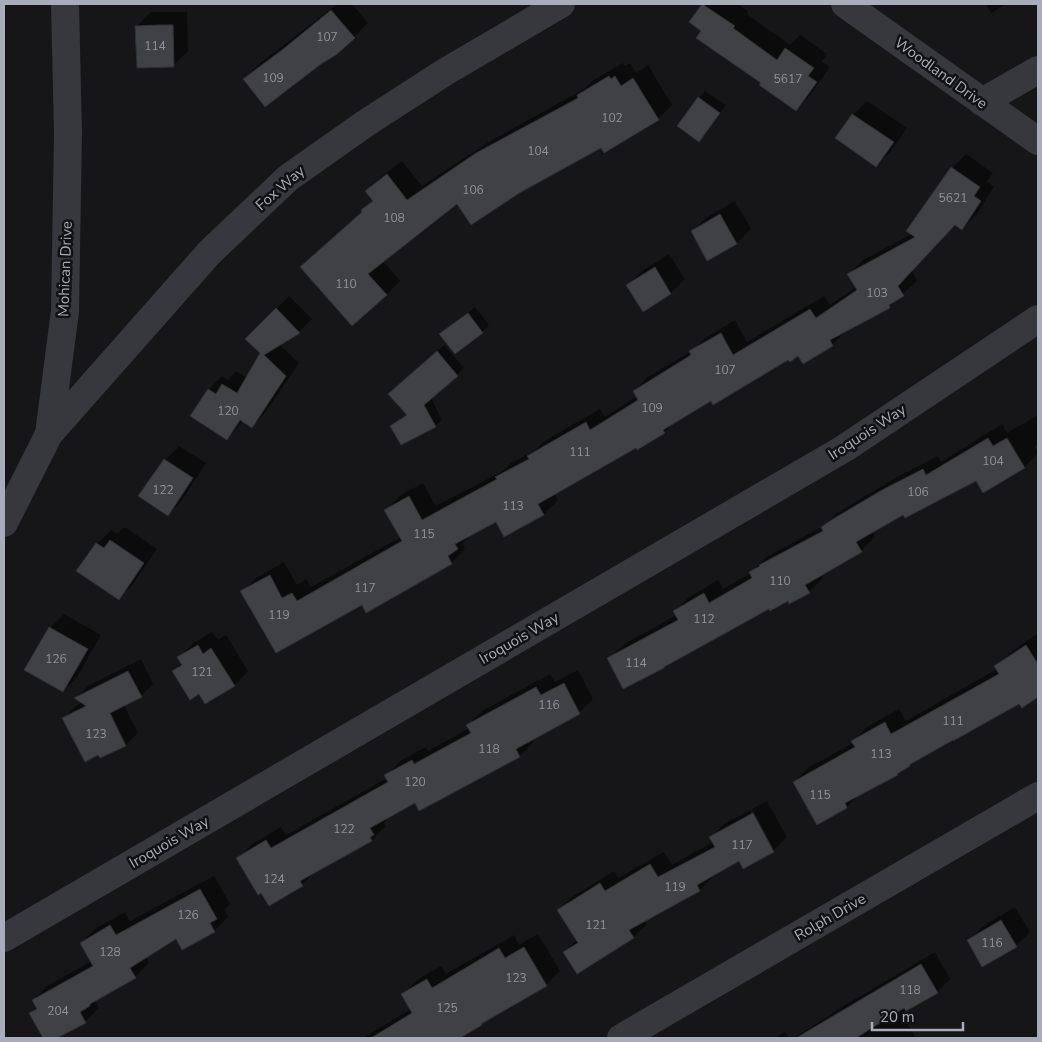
<svg xmlns="http://www.w3.org/2000/svg" width="1042" height="1042" font-family="'Nunito Sans',sans-serif">
<style>
.shadow{fill:#0007}
.building{fill:#404145;stroke:#303034}
.lines{fill:none;stroke-linecap:round;stroke-linejoin:round}
.street{stroke:#37383d;stroke-width:28}
.labels{text-anchor:middle;stroke-width:5;stroke-linejoin:round;paint-order:stroke}
.number-label{font-size:12px;fill:#8e929b}
.street-label{font-size:15px;fill:#a8adb8;stroke:#111113}
</style>
<rect width="100%" height="100%" fill="#161618"/>
<path class="shadow" d="M337,4H352L368,23L354,37L244,79L258,65Z
M704,4H737L748,11L747,14L790,45L800,35L827,54L822,62L830,67L810,95L796,109L762,83L691,22Z
M986,4H1007L991,13Z
M151,12H187L188,51L174,65L137,26Z
M623,63L625,66L630,63L636,73L648,65L672,105L658,119L602,146L457,202L382,260L400,281L386,295L302,267L363,211L373,200L367,191L381,177L402,161L422,186L492,140L584,89L592,81Z
M705,91L726,105L699,140V97Z
M867,101L907,128L890,152L876,166L853,115Z
M966,154L993,173L987,181L994,187L976,215L962,229L955,224L912,271L917,281L889,307L846,331L832,345L789,359L711,399L674,422L665,432L638,448L636,446L554,494L558,500L544,514L496,520L472,534L462,544L465,549L451,563L362,604L276,652L242,592L256,578L284,562L297,585L306,579L311,587L401,537L386,510L400,496L423,483L436,506L503,471L511,463L534,451L543,442L600,409L605,417L637,396L634,391L648,377L693,350L705,338L735,320L747,342L824,296L830,305L856,287L849,274L863,260L912,234L952,168Z
M735,201L751,229L737,243L708,259L693,231L707,217Z
M669,254L685,279L671,293L643,310L628,285L642,271Z
M289,296L312,319L299,332L279,344L299,363L265,413L252,426L243,421L227,439L192,415L209,389L222,376L228,380L236,371L247,378L261,353L247,339Z
M475,307L489,325L482,332L441,334Z
M444,345L464,368L431,398L442,420L435,426L391,427L408,414L396,388Z
M1038,415V444L1035,446L1038,453L1025,467L984,492L977,480L904,513L872,532L875,537L861,551L821,574L823,578L809,592L769,607L609,659L623,645L677,615L675,611L689,597L718,580L723,589L751,573V572L765,558L825,525L837,513L897,477L938,456L941,462L1002,424L1007,433Z
M179,446L206,463L182,500L168,514L140,496L165,460Z
M125,527L157,549L133,584L119,598L97,544L111,530L117,534Z
M64,614L101,635L77,677L63,691L26,669L50,628Z
M212,632L218,640L226,635L248,671L234,686L200,693L174,671L182,662L179,657L193,643Z
M1038,633V696L1022,706L1019,703L914,761L897,774L860,794L847,807L794,782L808,768L853,743V741L867,727L899,709L906,721L997,669L996,667L1010,653Z
M141,659L153,684L141,696L124,705L138,733L126,745L100,757L64,718L76,706L83,702L76,698L88,686Z
M578,670L593,699L579,713L532,739L534,742L520,756L415,801L386,818L387,820L384,823L386,826L372,840L316,870L302,885L238,858L252,844L281,827L286,835L387,778L386,776L400,761L426,747L428,751L470,728L468,725L482,711L550,674L555,682Z
M767,801L787,837L773,851L740,859L712,875L713,877L700,890L645,921L647,924L634,937L577,973L564,952L577,940L558,911L572,897L614,871L618,878L664,852L672,865L713,842L711,838L724,824L750,810L771,848H773L752,809Z
M214,876L230,904L224,910L228,917L214,931L177,938L146,957L149,963L135,977L95,1000L99,1008L85,1022L54,1038H44L31,1013L37,1007L33,1000L47,986L92,961L81,943L95,929L125,912L130,921Z
M1015,907L1030,932L1016,946L969,940L983,926Z
M538,934L560,971L546,985L485,1020L458,1038H363L411,1009L403,994L417,980L441,966L446,974L514,935L519,945Z
M935,952L950,979L937,992L901,1013L916,1038H793L829,1016L835,1011Z
M785,1032L789,1038H775Z"/>
<path class="building" d="M702,4L735,26L733,28L777,60L785,48L814,68L808,76L817,82L796,111L759,85L761,83L696,38L701,31L689,22Z
M331,10L355,38L336,55L321,64L265,107L243,79L282,50Z
M159,25H173L174,67L137,68L135,26Z
M609,76L611,79L615,76L621,86L633,78L659,120L604,153L601,148L521,192L471,225L457,204L368,274L387,295L352,326L300,267L362,212L361,210L373,201L365,191L387,174L407,200L476,153L578,98L577,95Z
M698,97L720,113L699,142L677,126Z
M852,114L894,142L876,167L835,138Z
M951,167L980,187L974,196L981,201L962,230L955,225L898,286L904,296L889,305L890,308L830,340L833,346L803,364L798,356L790,362L788,360L713,405L711,401L663,430L665,433L637,450L636,448L538,504L544,515L504,537L496,522L455,544L458,549L448,556L452,564L366,613L362,605L276,653L240,591L270,575L282,598L292,593L297,601L402,541L384,510L409,496L422,520L497,479L495,477L529,459L527,456L586,422L590,430L638,400L633,391L691,355L689,351L721,333L733,355L810,309L816,318L857,290L847,274L915,237L906,231Z
M720,214L737,244L707,261L691,231Z
M655,267L671,294L643,312L626,285Z
M276,308L300,333L264,355L286,376L252,428L240,420L227,440L190,416L208,389L216,394L222,384L237,393L260,353L245,339Z
M468,313L483,333L455,354L439,334Z
M437,351L458,376L424,405L436,427L401,445L390,426L407,415L388,394Z
M988,438L993,446L1007,438L1025,468L983,493L976,481L905,518L903,515L856,542L862,552L805,585L810,593L789,604L788,601L770,611L769,609L664,667V668L623,689L607,658L678,620L673,611L704,593L709,603L752,578L749,572L760,566L759,565L823,531L821,527L833,519L882,490L923,469L926,475Z
M164,459L193,478L168,516L138,496Z
M110,540L144,563L119,600L76,571L96,543L104,548Z
M49,627L88,649L63,692L24,670Z
M198,645L203,654L211,648L235,686L205,704L199,694L190,700L172,671L182,665L177,657Z
M1026,645L1038,664V697L1022,708L1019,704L953,741V740L909,765L910,766L897,774L898,775L845,803L847,808L817,825L793,782L855,747L851,741L885,722L891,734L999,674L994,666Z
M128,671L142,697L110,713L126,746L100,758L98,755L85,762L62,718L86,706L74,698Z
M564,683L580,714L516,749L520,757L419,811L415,803L370,828L374,835L370,837L372,841L300,881L303,886L269,906L261,893L258,895L236,858L266,840L271,848L388,782L384,775L412,760L414,764L471,733L466,725L536,687L541,695Z
M753,813L774,852L743,869L739,861L697,885L700,891L629,930L634,938L577,974L563,952L578,943L557,910L600,883L605,891L650,864L658,877L715,847L709,837Z
M200,889L217,919L210,923L215,932L182,950L176,939L130,968L136,978L90,1004V1006L80,1012L86,1023L57,1038H43L29,1013L37,1009L32,1000L93,966L80,943L110,925L116,935Z
M1001,920L1017,947L982,967L967,940Z
M524,947L547,986L481,1024L482,1025L460,1038H371L412,1013L401,994L427,979L432,988L499,948L505,958Z
M921,964L938,993L906,1011L904,1008L856,1038H796Z"/>
<g class="lines">
<path class="street" d="M845,4L1038,141
M982,102L1038,70
M49,434L209,253L288,178L366,123L445,72L561,4
M4,523L49,434L65,311L68,133L65,4
M4,938L845,448L1038,319
M621,1038L1038,796"/>
</g>
<g class="labels">
<g class="number-label">
<text x="327" y="41">107</text>
<text x="155" y="50">114</text>
<text x="273" y="82">109</text>
<text x="788" y="83">5617</text>
<text x="612" y="122">102</text>
<text x="538" y="155">104</text>
<text x="473" y="194">106</text>
<text x="953" y="202">5621</text>
<text x="394" y="222">108</text>
<text x="346" y="288">110</text>
<text x="877" y="297">103</text>
<text x="725" y="374">107</text>
<text x="652" y="412">109</text>
<text x="228" y="415">120</text>
<text x="580" y="456">111</text>
<text x="993" y="465">104</text>
<text x="163" y="494">122</text>
<text x="918" y="496">106</text>
<text x="513" y="510">113</text>
<text x="424" y="538">115</text>
<text x="780" y="585">110</text>
<text x="365" y="592">117</text>
<text x="279" y="619">119</text>
<text x="704" y="623">112</text>
<text x="56" y="663">126</text>
<text x="636" y="667">114</text>
<text x="202" y="676">121</text>
<text x="549" y="709">116</text>
<text x="953" y="725">111</text>
<text x="96" y="738">123</text>
<text x="489" y="753">118</text>
<text x="881" y="758">113</text>
<text x="415" y="786">120</text>
<text x="820" y="799">115</text>
<text x="344" y="833">122</text>
<text x="742" y="849">117</text>
<text x="274" y="883">124</text>
<text x="675" y="891">119</text>
<text x="188" y="919">126</text>
<text x="596" y="929">121</text>
<text x="992" y="947">116</text>
<text x="110" y="956">128</text>
<text x="516" y="982">123</text>
<text x="910" y="994">118</text>
<text x="447" y="1012">125</text>
<text x="58" y="1015">204</text>
</g>
<g class="street-label">
<text transform="translate(941 73) rotate(36)" y="5">Woodland Drive</text>
<text transform="translate(280 188) rotate(-41)" y="5">Fox Way</text>
<text transform="translate(65 269) rotate(-88)" y="5">Mohican Drive</text>
<text transform="translate(867 432) rotate(-33)" y="5">Iroquois Way</text>
<text transform="translate(519 638) rotate(-30)" y="5">Iroquois Way</text>
<text transform="translate(169 842) rotate(-30)" y="5">Iroquois Way</text>
<text transform="translate(830 917) rotate(-30)" y="5">Rolph Drive</text>
</g>
</g>
<rect width="1042" height="1042" fill="none" stroke="#a8adb8" stroke-width="10"/>
<path d="M872 1022v8h91v-8" fill="none" stroke="#a8adb8" stroke-width="2.5"/>
<text x="880" y="1022" font-size="15" fill="#a8adb8" stroke="#111113" stroke-width="4" paint-order="stroke">20 m</text>
</svg>
